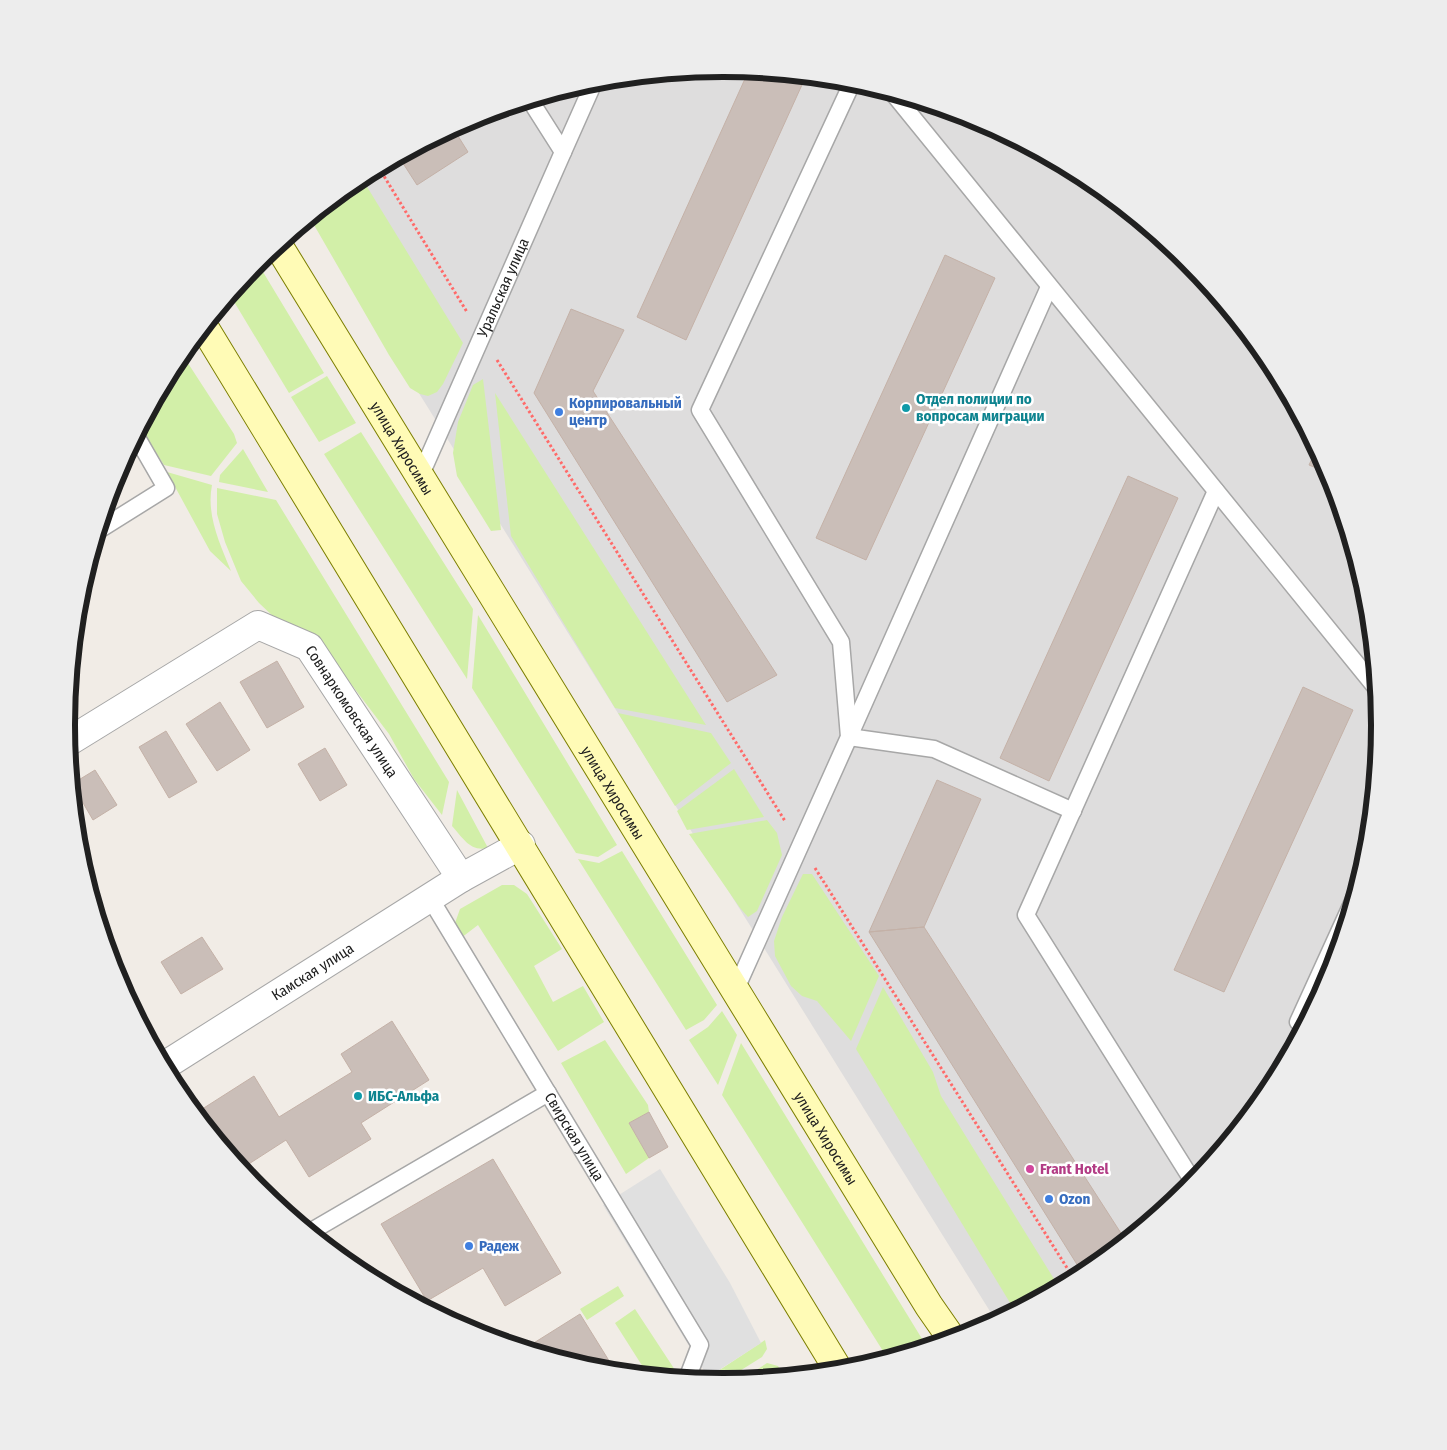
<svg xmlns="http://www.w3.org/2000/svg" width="1447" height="1450" font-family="'Fira Sans Condensed',sans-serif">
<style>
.residential{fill:#dedddd}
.grass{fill:#d2efa8}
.parking{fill:#e0e0e0}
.building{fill:#cabeb8;stroke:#c4b1a7}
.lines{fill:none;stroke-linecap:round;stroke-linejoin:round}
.service-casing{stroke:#a7a7a7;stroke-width:19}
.minor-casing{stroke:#a7a7a7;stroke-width:30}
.secondary-casing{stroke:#7c7e00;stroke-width:30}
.path{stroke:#ff6a69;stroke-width:3;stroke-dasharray:2.5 2.5;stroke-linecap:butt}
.service{stroke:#fff;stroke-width:16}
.minor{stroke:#fff;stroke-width:28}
.secondary{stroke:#fffbb6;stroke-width:28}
.culture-dot{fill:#0f9aa8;stroke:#fff;stroke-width:2}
.shop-dot{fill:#3f7fe0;stroke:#fff;stroke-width:2}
.hotel-dot{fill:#d1479c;stroke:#fff;stroke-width:2}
.labels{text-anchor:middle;stroke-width:5;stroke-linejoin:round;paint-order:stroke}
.street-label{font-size:15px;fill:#202020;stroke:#fff}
.culture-label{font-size:15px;font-weight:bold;fill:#0d838f;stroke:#fff;text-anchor:start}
.shop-label{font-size:15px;font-weight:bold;fill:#366cbe;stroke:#fff;text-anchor:start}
.hotel-label{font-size:15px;font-weight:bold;fill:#b23c85;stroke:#fff;text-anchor:start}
.rim{fill:none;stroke:#202020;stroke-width:6}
</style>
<rect width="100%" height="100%" fill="#f1ece6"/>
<path class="residential" d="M724,68L852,80L975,118L1089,179L1188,260L1270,360L1331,474L1368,597L1381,725L1368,854L1331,977L1270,1090L1188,1190L1088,1272L996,1321L310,218L359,178L472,118L596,80Z"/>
<path class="grass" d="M361,177L463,343L443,384L437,392L428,396L420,394L410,388L389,355L310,218Z
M257,262L324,373L289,393L230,295Z
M182,354L234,434L237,443L211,476L164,465L140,428Z
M327,376L356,423L319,442L291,397Z
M483,379L501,530L491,531L457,476L453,453L458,422L473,385Z
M495,393L706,725L615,708L511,536Z
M361,432L473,609L467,679L324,454Z
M243,449L268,492L219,482L220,475Z
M167,472L212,485C206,515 220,544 231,571L210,551Z
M217,488L276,500L449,782L442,815L414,779L389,734L329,655L277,620L259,603L241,581L225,542L217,514Z
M478,615L617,845L598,857L576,853L472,688Z
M618,713L711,733L731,763L675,806Z
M734,769L764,817L687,830L677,811Z
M457,790L488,848C470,852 463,838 452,826Z
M767,820L777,833L782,855L757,911L748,917L740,908L689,834Z
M622,851L717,1005L704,1020L686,1030L578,859L599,863Z
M803,874H812L879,976L851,1041L817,1001L802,996L791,986L775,956L774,941L782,917Z
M502,885H514L527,894L562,949L534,966L553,1002L583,986L604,1022L558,1051L478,925L461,938L455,923L460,909Z
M883,987L933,1072L941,1096L1059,1287L1015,1311L856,1049Z
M722,1011L737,1035L718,1085L689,1040L708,1027Z
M605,1040L648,1105L649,1112L629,1123L649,1158L626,1174L561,1063Z
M741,1043L927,1347L888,1359L722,1095Z
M618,1286L624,1296L587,1320L580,1309Z
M635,1309L675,1370L673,1377L648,1375L615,1323Z
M765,1340L767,1349L762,1357L722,1382H716L712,1375Z
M767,1363L778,1366L785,1376L740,1381Z"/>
<path class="parking" d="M660,1169L730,1283L761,1343L708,1377L603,1205Z"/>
<path class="building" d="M749,70L806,76L686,340L637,317Z
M453,128L468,152L417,185L399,157Z
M945,255L995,278L866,560L816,538Z
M571,309L624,330L593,391L777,675L727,702L534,393Z
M1317,448L1331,474L1309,465Z
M1128,476L1178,498L1049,781L1000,758Z
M277,661L304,707L267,728L240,682Z
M1303,687L1353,710L1224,992L1174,970Z
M220,702L250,750L217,771L186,724Z
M166,731L197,782L169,798L139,747Z
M325,748L347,785L320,801L298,764Z
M95,770L117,805L93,820L72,784Z
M937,780L981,799L924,927L869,932Z
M924,927L1126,1241L1083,1274L869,932Z
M202,937L223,969L181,994L161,962Z
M392,1021L429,1080L361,1123L371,1139L309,1177L286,1140L241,1169L196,1113L254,1076L279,1117L352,1072L341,1054Z
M649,1112L668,1147L649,1158L629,1123Z
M493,1159L561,1273L505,1306L483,1268L427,1301L381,1224Z
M580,1314L616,1372L595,1370L531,1350L529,1346Z"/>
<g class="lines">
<defs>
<g id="service">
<path d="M892,92L1377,689"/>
<path d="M563,152L595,80"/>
<path d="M1049,287L849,737L934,749L1073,811"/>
<path id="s1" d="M419,479L563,152L530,100"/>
<path d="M99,530L166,488L136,436"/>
<path id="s2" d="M430,898L700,1345L687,1379"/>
<path d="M735,991L849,737L841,642L700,410L853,81"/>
<path d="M1298,1022L1355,897"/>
<path d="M1194,1183L1026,915L1216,491"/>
<path d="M310,1232L548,1093"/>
</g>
<g id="minor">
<path id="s3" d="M68,742L258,625L309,647L461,878L521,845"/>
<path id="s4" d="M164,1066L461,878"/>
</g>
<g id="secondary">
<path id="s5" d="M278,245C493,600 711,953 929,1306L952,1339"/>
<path d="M204,327L839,1371"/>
</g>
</defs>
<use href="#service" class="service-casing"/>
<use href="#minor" class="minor-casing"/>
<use href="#secondary" class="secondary-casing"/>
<path class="path" d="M379,168L467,312
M497,360L785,821
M815,868L1074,1279"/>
<use href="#service" class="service"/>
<use href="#minor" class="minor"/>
<use href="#secondary" class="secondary"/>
</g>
<g class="culture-dot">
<circle cx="906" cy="408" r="5"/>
<circle cx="358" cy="1096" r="5"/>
</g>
<g class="shop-dot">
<circle cx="559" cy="412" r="5"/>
<circle cx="1049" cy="1199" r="5"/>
<circle cx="469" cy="1246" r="5"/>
</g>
<circle class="hotel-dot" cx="1030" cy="1169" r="5"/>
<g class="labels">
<g class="street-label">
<text dy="5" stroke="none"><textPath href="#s1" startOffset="209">Уральская улица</textPath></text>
<text dy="5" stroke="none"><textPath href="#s5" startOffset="238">улица Хиросимы</textPath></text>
<text dy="5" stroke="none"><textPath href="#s3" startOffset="356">Совнаркомовская улица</textPath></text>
<text dy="5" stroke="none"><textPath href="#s5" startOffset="642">улица Хиросимы</textPath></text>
<text dy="5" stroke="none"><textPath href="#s4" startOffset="176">Камская улица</textPath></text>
<text dy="5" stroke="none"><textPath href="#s2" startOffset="279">Свирская улица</textPath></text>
<text dy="5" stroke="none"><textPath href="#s5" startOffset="1048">улица Хиросимы</textPath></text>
</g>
<g class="culture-label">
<text x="916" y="404">Отдел полиции по<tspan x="916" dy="17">вопросам миграции</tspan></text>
<text x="368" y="1101">ИБС-Альфа</text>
</g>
<g class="shop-label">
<text x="569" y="408">Корпировальный<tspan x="569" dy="17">центр</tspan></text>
<text x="1059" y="1204">Ozon</text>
<text x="479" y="1251">Радеж</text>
</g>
<g class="hotel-label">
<text x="1040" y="1174">Frant Hotel</text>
</g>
</g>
<path d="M0 0H1447V1450H0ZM75 725a648 648 0 1 1 1296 0a648 648 0 1 1-1296 0Z" fill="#ededed" fill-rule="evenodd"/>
<path class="rim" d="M75 725a648 648 0 1 1 1296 0a648 648 0 1 1-1296 0Z"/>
</svg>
